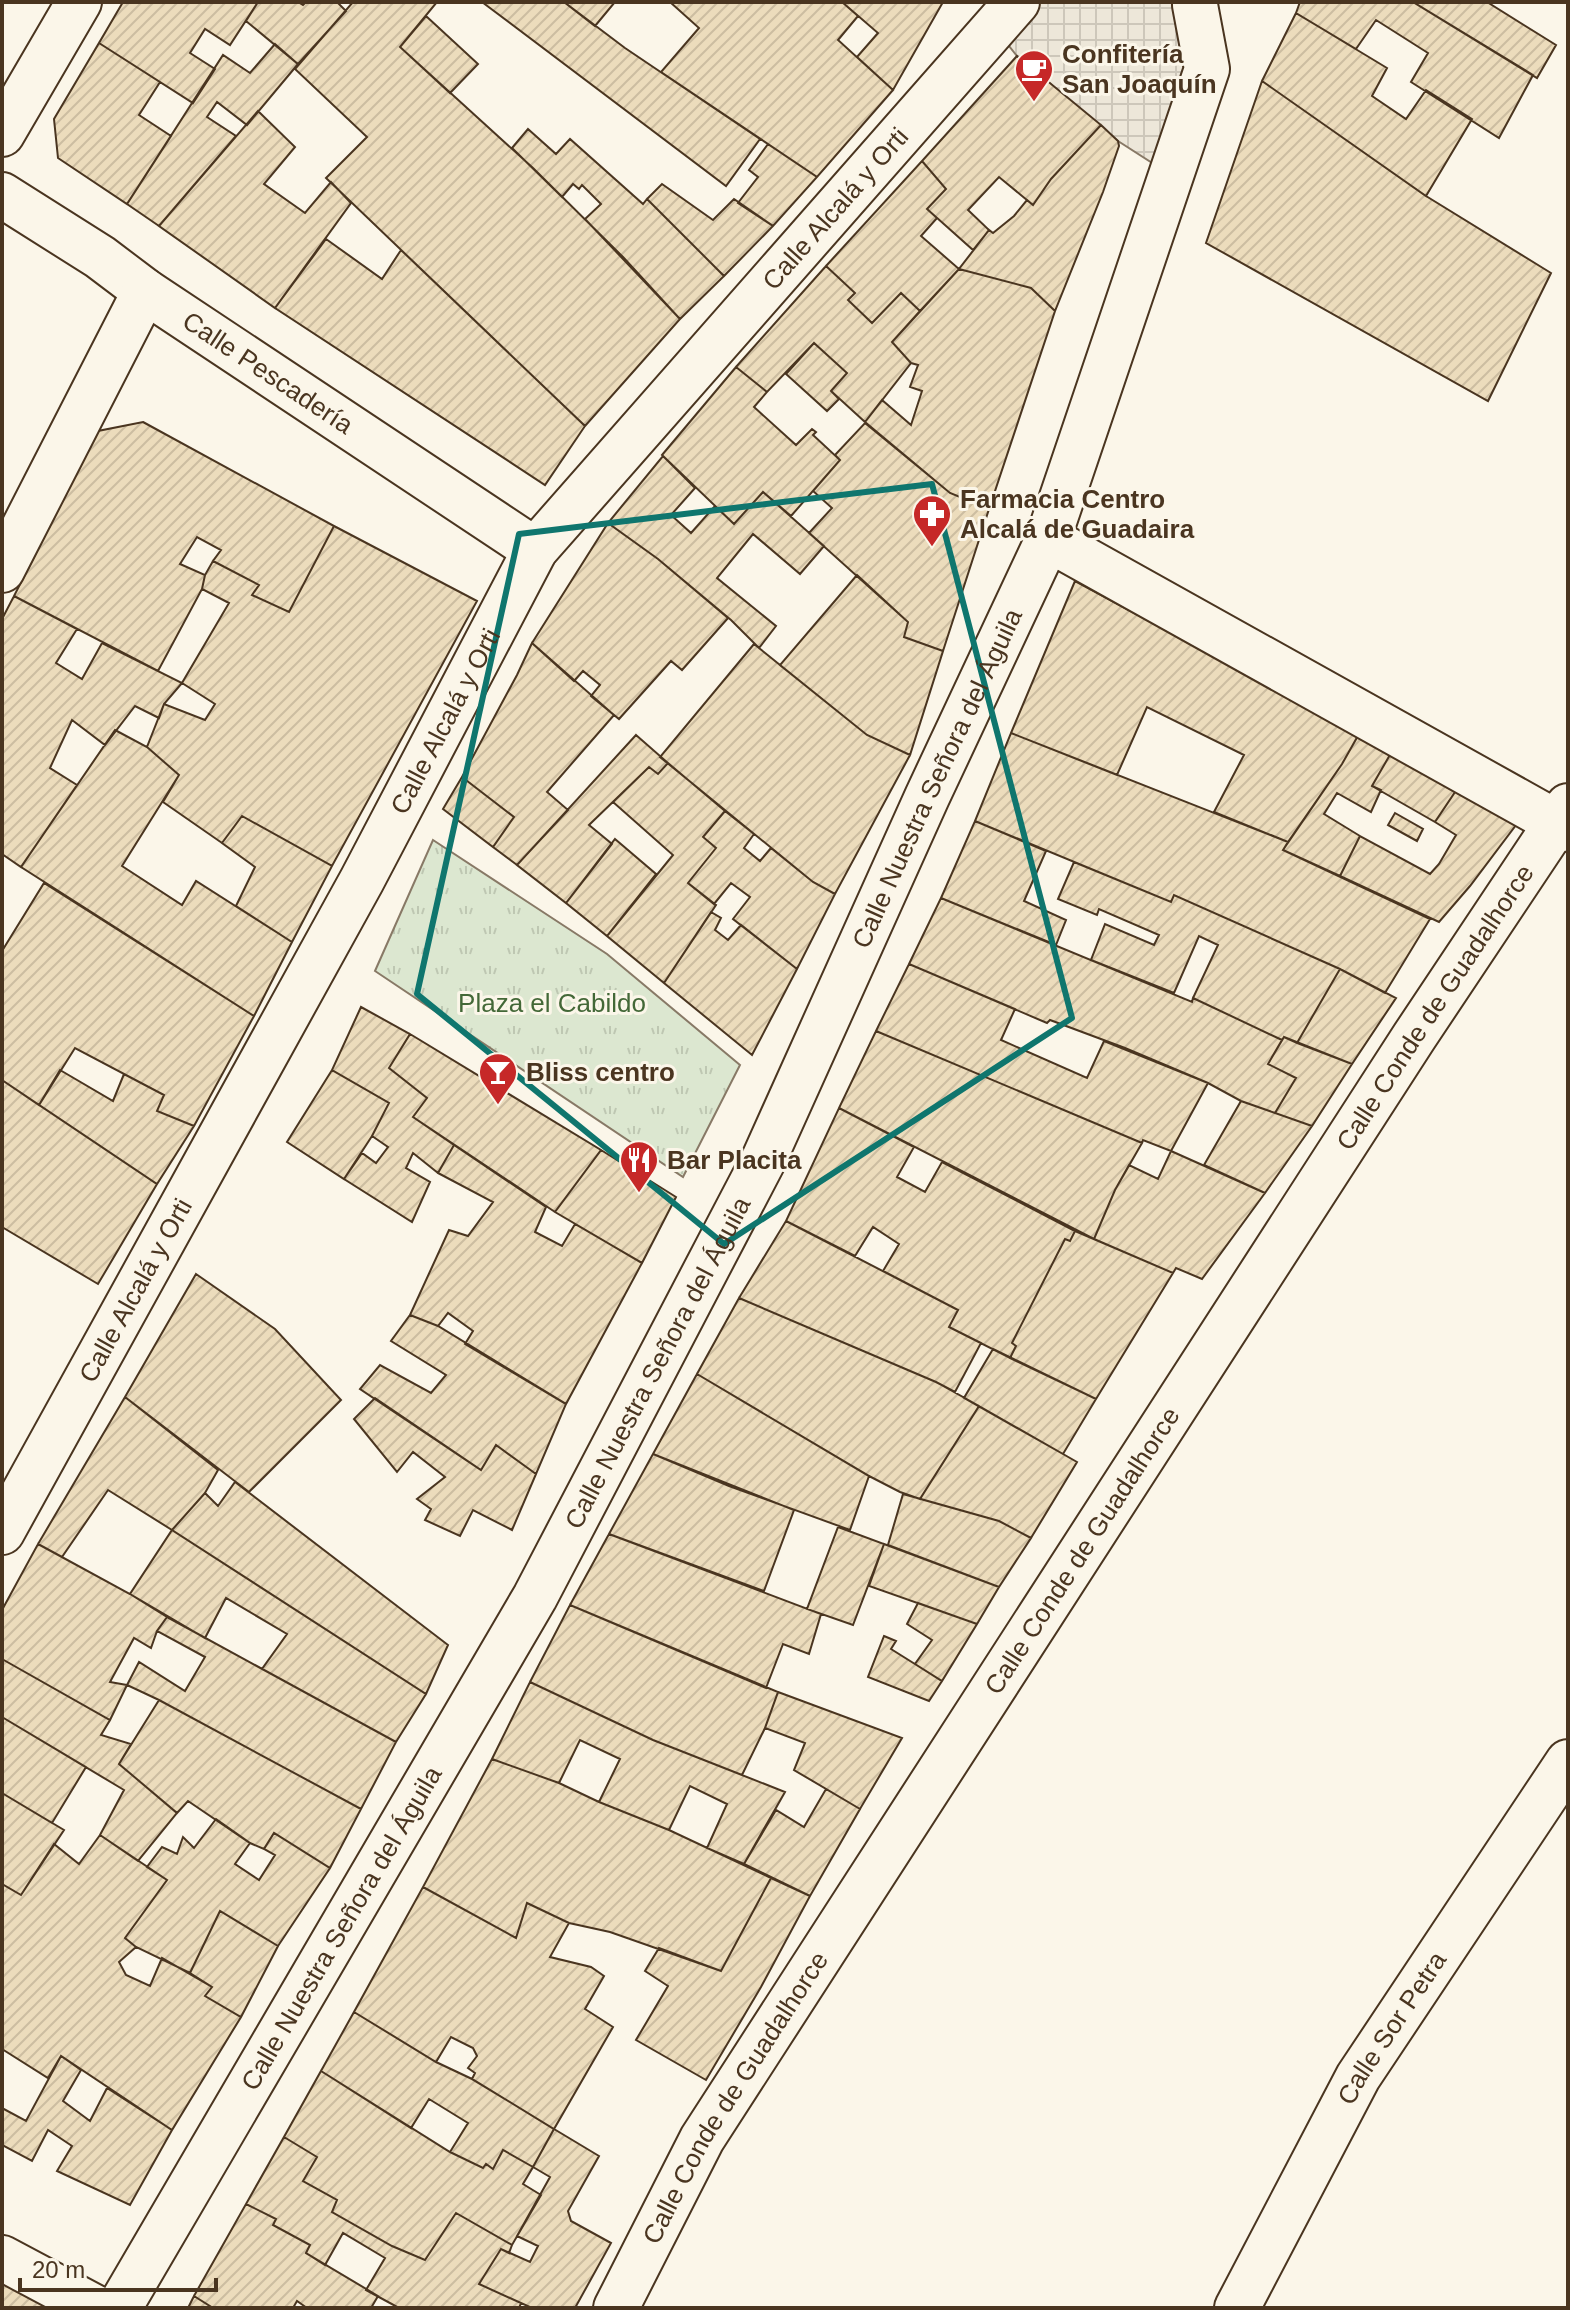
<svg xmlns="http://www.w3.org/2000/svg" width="1570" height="2310" font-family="Arial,sans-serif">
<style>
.grass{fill:url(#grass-tufts);stroke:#887966;stroke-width:2}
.plaza{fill:url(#plaza-grid);stroke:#887966;stroke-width:2}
.building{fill:url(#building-hatch);stroke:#4a3520;stroke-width:2}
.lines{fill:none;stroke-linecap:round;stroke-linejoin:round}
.minor-casing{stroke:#4a3520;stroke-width:48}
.minor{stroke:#fbf6e9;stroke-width:44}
.marked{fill:none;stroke:#0f766e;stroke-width:6;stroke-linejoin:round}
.labels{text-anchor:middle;stroke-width:6;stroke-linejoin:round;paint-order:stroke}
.poi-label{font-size:26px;font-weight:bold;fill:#4a3520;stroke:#fbf6e9;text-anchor:start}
.street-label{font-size:26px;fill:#4a3520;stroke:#fbf6e9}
.park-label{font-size:26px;fill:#436837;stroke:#fbf6e9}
</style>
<defs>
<pattern id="grass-tufts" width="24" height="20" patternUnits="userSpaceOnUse" patternTransform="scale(2)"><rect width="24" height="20" fill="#dce7d0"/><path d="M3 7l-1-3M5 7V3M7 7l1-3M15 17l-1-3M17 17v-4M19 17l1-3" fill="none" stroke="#bec7b2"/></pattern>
<pattern id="plaza-grid" width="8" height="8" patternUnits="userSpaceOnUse" patternTransform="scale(2)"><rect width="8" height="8" fill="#ede7d9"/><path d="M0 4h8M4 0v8" fill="none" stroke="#cdc7ba"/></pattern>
<pattern id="building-hatch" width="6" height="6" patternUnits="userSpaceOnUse" patternTransform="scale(2)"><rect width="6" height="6" fill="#ecdcbc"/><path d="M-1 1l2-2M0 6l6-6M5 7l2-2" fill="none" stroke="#ccbda1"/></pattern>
</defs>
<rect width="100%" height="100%" fill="#fbf6e9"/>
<path class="grass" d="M433,840L607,954L740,1065L683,1177L375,971Z"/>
<path class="plaza" d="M1017,2H1197L1171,175L1118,141L1017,56L994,27Z"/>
<path class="building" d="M123,2H258L230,45L205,29L190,53L215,69L193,103L99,43Z
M258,2H298L303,5L306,2H337L346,11L298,64L246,21Z
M353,2H437L400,47L533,168L623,257L680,319L585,426L326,178L367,137L295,69Z
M482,2H564L625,48L760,139L726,186Z
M564,2H615L595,26Z
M670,2H842L858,16L838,40L893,90L817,177L661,72L699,28Z
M842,2H943L893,90L857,57L878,33Z
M1300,2H1413L1533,75L1499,138L1411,82L1428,53L1376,20L1356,49L1296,13Z
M1413,2H1487L1556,45L1537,78Z
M1296,13L1387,68L1372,96L1406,119L1426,90L1472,119L1426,196L1262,81Z
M426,16L478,64L450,93L400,47Z
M99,43L160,82L139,115L171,136L127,204L58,158L54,119Z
M275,44L298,64L247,125L217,102L207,117L236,136L159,226L127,204L223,55L250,73Z
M1017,56L1101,125L1051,179L1033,205L999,177L968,210L989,230L973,250L927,209L946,189L922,161Z
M1262,81L1426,196L1551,273L1488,401L1206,243Z
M258,111L295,147L264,184L305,213L331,182L351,203L275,308L159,226Z
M1101,125L1118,141L1119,146L1103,192L1055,311L1031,288L959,269L989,230L993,233L1014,216L1027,200L1033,205L1051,179Z
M528,129L556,154L570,139L643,204L647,199L724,276L680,319L585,219L601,204L582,185L579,189L573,184L562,197L512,148Z
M768,144L817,177L773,226L738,203L758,177L749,170Z
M922,161L946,189L927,209L937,218L921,236L959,269L920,311L901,293L872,323L848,300L855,293L826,266Z
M662,184L713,220L734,199L773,226L724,276L647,199Z
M326,239L382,279L401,250L585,426L545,485L275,308Z
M826,266L855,293L848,300L872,323L901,293L920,311L892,342L911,363L865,422L831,391L847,373L814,343L767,392L736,367Z
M959,269L1031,288L1055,311L989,509L950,493L865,422L882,400L911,425L922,391L910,387L918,365L911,363L892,342Z
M814,343L847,373L831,391L839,399L827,411L786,374Z
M736,367L767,392L754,407L796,445L812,429L816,432L813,435L840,460L791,516L763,492L734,524L662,455Z
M143,422L334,526L289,612L252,595L259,585L213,561L221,550L197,537L180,564L205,575L202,589L158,671L14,596L98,431Z
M865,423L950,493L989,509L943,651L904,637L908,622L809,533L832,508L813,491L840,460L835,455Z
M663,456L695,488L671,515L691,533L715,506L734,524L763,492L824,546L800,574L753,534L717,578L776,626L759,648L731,620L658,559L608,523Z
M608,523L658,559L728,618L682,670L671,661L619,719L591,696L600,685L583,671L574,681L532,643Z
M334,526L477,601L332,866L242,816L222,843L163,802L179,775L147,747L164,704L205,720L215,704L182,683L229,603L202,589L205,575L213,561L259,585L252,595L289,612Z
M857,575L908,622L904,637L943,651L910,755L867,735L780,665Z
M1075,581L1359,734L1342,764L1288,842L1214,812L1244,755L1147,707L1117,775L1011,733Z
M14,596L77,629L56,663L82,679L102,643L182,683L164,704L159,718L135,706L105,745L72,720L50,768L77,785L21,867L2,854V619Z
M532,643L614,715L547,792L568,810L517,865L493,847L514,817L462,777L517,675Z
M754,644L867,735L910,755L835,894L813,882L660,757Z
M115,730L147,747L179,775L122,866L182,905L196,881L292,942L254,1016L21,867Z
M1011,733L1288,842L1283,850L1430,919L1385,993L1340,969L1174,895L1171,902L975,821Z
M1359,734L1391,753L1372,786L1381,790L1371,812L1337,793L1324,814L1360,836L1340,876L1283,850L1342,764Z
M636,735L668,763L658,774L649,767L589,825L612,844L566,903L517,865Z
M1391,753L1457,789L1435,822L1372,786Z
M668,763L725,811L703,837L716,848L688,883L716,905L664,983L607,936L673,855L613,802L649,767L658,774Z
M462,777L514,817L493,847L443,809Z
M1457,789L1516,825L1470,886L1439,922L1340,876L1360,836L1430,874L1439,864L1456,835L1435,822Z
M725,811L754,834L744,848L760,861L771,848L813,882L835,894L797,969L733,919L750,897L731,883L714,904L688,883L716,848L703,837Z
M1395,813L1423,829L1417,841L1388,825Z
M242,816L332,866L292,942L236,906L255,867L222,843Z
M975,821L1046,851L1024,901L1066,920L1056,945L941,898Z
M615,839L656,874L607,936L566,903Z
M1074,862L1171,902L1174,895L1340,969L1297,1043L1284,1037L1282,1040L1193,998L1218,945L1199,936L1174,993L1091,960L1105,924L1154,945L1159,935L1099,909L1097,915L1058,899Z
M44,883L254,1016L194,1126L157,1111L164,1095L75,1048L39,1105L2,1080V951Z
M941,898L1192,1002L1193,998L1282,1040L1268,1064L1296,1078L1275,1113L1241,1101L1208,1083L1125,1048L1050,1020L1047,1023L909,964Z
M711,912L721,918L715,930L728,940L741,925L797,969L752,1055L664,983Z
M909,964L1015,1009L1001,1040L1087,1078L1104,1041L1208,1083L1171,1151L1143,1140L1142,1143L876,1031Z
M1340,969L1396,998L1352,1064L1297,1043Z
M361,1007L410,1034L389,1068L427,1098L413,1117L454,1145L438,1173L413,1153L406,1168L430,1182L412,1222L344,1179L362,1153L376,1163L388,1147L372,1136L389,1103L332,1070Z
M876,1031L1142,1143L1115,1190L1094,1239L839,1108Z
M410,1034L601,1150L555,1212L413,1117L427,1098L389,1068Z
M1284,1037L1352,1064L1312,1126L1275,1113L1296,1078L1268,1064Z
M60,1070L113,1101L124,1074L164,1095L157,1111L194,1126L157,1184L39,1105Z
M332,1070L389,1103L372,1136L344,1179L287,1142Z
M2,1080L157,1184L98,1284L2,1227Z
M1241,1101L1312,1126L1265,1193L1204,1165Z
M839,1108L914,1147L897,1177L925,1192L942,1162L1075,1231L1070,1241L1065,1239L1012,1343L1016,1346L1010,1358L949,1327L958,1310L883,1271L899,1244L873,1227L855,1256L786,1221Z
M454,1145L546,1207L535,1232L562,1246L575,1224L642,1263L566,1404L465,1344L473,1331L448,1313L438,1326L410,1315L449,1230L468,1236L493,1202L438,1173Z
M601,1150L676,1197L642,1263L555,1212Z
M1171,1151L1265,1193L1202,1279L1176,1268L1173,1273L1094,1239L1115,1190L1129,1165L1158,1179Z
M786,1221L958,1310L949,1327L981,1343L955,1392L936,1382L739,1298Z
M1075,1231L1173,1273L1096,1399L1010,1358L1016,1346L1012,1343L1065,1239L1070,1241Z
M196,1274L275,1329L341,1400L249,1492L125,1397Z
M739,1298L936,1382L979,1406L920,1499L900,1492L869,1476L697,1374Z
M410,1315L438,1326L566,1404L536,1474L496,1445L481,1470L360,1389L380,1365L431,1393L446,1375L391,1341Z
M993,1349L1096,1399L1063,1454L964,1398Z
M697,1374L869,1476L850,1530L729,1486L653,1454Z
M125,1397L218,1470L205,1493L172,1530L108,1490L62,1557L38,1544Z
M375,1398L481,1470L496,1445L536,1474L512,1530L473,1510L460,1536L425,1520L431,1509L417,1499L445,1477L413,1452L397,1472L354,1419Z
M979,1406L1077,1462L1031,1538L999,1521L920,1499Z
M653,1454L794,1510L764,1591L609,1534Z
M235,1482L448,1645L426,1694L172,1530L205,1493L218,1506Z
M903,1494L999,1521L1031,1538L999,1587L888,1545Z
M838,1527L884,1544L853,1625L807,1609Z
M172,1530L426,1694L396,1742L262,1669L287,1634L226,1598L205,1638L130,1594Z
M609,1534L821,1614L809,1654L783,1644L766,1688L570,1605Z
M38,1544L130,1594L167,1617L157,1631L151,1648L134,1638L110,1682L127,1685L110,1720L2,1659V1610Z
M884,1544L999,1587L977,1624L869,1586Z
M918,1603L977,1624L942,1681L915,1664L932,1640L907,1624Z
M570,1605L778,1692L765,1728L742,1775L653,1740L530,1682Z
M167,1617L396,1742L361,1809L159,1700L127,1685L139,1662L185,1691L205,1657L157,1631Z
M884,1636L896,1641L891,1649L942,1681L929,1701L868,1677Z
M2,1659L110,1720L101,1735L131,1744L119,1764L177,1813L138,1861L100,1835L124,1790L2,1717Z
M530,1682L653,1740L785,1792L744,1864L707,1848L727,1804L690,1786L669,1830L599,1802L620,1759L580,1740L559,1783L492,1759Z
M778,1692L902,1738L860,1809L794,1770L805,1743L765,1728Z
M159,1700L361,1809L330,1868L274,1833L264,1849L250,1843L188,1801L177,1813L119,1764Z
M2,1717L86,1767L52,1823L2,1793Z
M492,1759L559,1783L599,1802L669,1830L771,1878L721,1971L610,1932L569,1923L527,1903L516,1938L423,1887Z
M826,1789L860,1809L810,1896L744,1864L776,1810L804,1827Z
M2,1793L64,1830L21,1895L2,1884Z
M216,1819L250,1843L235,1864L259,1880L275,1855L264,1849L274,1833L330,1868L278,1946L220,1911L190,1973L136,1947L125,1938L167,1880L147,1867L162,1847L177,1854L183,1837L194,1848Z
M100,1835L167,1880L125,1938L136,1947L119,1962L126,1975L150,1986L162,1958L212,1987L205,1996L241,2017L172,2130L61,2056L48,2078L2,2049V1884L21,1895L54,1844L79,1864Z
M771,1878L810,1896L761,1987L706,2080L636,2040L668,1986L645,1971L659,1948L721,1971Z
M423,1887L516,1938L527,1903L569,1923L550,1957L591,1967L604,1976L585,2009L613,2027L554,2129L472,2079L475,2073L468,2068L477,2056L473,2048L451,2037L436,2062L354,2012Z
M220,1911L278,1946L241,2017L205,1996L212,1987L190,1973Z
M354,2012L436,2062L472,2079L554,2129L533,2167L503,2150L493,2169L486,2164L483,2168L450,2152L468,2123L429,2099L411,2128L321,2071Z
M61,2056L81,2070L63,2101L90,2121L107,2088L172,2130L130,2205L57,2171L72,2146L48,2130L32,2161L2,2145V2108L26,2121Z
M321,2071L450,2152L483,2168L486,2164L493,2169L503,2150L533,2167L523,2184L541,2195L512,2245L456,2213L425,2260L392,2246L332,2212L337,2200L303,2181L317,2157L284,2137Z
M554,2129L599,2156L568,2211L571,2221L611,2243L575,2308H532L479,2284L501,2249L530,2262L538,2246L517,2236L550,2177L533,2167Z
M284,2137L317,2157L303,2181L337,2200L332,2212L392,2246L425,2260L456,2213L512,2245L509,2253L501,2249L479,2284L521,2303L519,2308H399L366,2290L385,2258L343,2233L325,2265L306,2253L310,2245L273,2225L276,2219L246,2204Z
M246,2204L276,2219L273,2225L310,2245L306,2253L378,2296L371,2308H307L297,2301L293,2308H213L194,2296Z
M2,2280L56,2308H2Z
M194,2296L213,2308H188Z"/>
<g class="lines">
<defs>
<g id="minor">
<path d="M2,134L79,2"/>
<path id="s1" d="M2,195L100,257L145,291L535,550"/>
<path d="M1048,539L1568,829"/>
<path d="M2,570L145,291"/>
<path id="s2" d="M2,1532L362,880L535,550L1017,2"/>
<path d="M2,2258L96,2308"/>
<path id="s3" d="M119,2308L535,1597L763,1161L927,797L1048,539L1207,69L1195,5"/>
<path id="s4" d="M616,2308L702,2139L1414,1037L1568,806"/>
<path id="s5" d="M1237,2308L1358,2077L1568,1762"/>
</g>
</defs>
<use href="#minor" class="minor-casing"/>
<use href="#minor" class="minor"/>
</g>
<path class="marked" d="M932,484L1072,1018L724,1244L417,994L519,534Z"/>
<defs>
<symbol id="cafe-pin" viewBox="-11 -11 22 30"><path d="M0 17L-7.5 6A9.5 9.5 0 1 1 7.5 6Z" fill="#c62828" stroke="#fbf6e9"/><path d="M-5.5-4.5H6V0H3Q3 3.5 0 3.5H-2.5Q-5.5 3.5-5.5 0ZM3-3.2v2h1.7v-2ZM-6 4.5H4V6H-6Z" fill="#fff"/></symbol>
<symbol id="pharmacy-pin" viewBox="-11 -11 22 30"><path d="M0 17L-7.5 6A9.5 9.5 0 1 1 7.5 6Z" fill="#c62828" stroke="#fbf6e9"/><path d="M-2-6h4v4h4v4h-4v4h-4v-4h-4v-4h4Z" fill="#fff"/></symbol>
<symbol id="bar-pin" viewBox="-11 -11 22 30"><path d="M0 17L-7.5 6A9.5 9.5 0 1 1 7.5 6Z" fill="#c62828" stroke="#fbf6e9"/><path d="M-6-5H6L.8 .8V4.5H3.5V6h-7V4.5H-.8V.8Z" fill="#fff"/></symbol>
<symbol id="restaurant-pin" viewBox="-11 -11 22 30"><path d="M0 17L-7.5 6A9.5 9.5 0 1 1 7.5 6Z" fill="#c62828" stroke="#fbf6e9"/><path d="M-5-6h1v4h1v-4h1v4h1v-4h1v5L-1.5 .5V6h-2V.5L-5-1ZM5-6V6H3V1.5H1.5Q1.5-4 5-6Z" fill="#fff"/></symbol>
</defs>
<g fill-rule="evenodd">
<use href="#cafe-pin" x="1012" y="47" width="44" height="60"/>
<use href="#pharmacy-pin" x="910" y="492" width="44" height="60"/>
<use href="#bar-pin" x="476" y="1050" width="44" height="60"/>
<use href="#restaurant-pin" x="617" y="1138" width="44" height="60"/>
</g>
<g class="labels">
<g class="poi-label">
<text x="1062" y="63">Confitería<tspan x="1062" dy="30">San Joaquín</tspan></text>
<text x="960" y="508">Farmacia Centro<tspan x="960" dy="30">Alcalá de Guadaira</tspan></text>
<text x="526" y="1081">Bliss centro</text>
<text x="667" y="1169">Bar Placita</text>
</g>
<g class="street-label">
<text dy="9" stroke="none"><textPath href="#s2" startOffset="1572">Calle Alcalá y Orti</textPath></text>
<text dy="9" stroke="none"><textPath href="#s1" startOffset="320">Calle Pescadería</textPath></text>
<text dy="9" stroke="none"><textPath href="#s2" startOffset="924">Calle Alcalá y Orti</textPath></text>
<text dy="9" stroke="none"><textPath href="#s3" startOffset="1736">Calle Nuestra Señora del Águila</textPath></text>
<text dy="9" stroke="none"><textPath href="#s4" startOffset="1538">Calle Conde de Guadalhorce</textPath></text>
<text dy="9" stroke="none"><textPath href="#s2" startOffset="276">Calle Alcalá y Orti</textPath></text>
<text dy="9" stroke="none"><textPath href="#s3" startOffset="1088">Calle Nuestra Señora del Águila</textPath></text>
<text dy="9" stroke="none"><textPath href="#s4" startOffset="890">Calle Conde de Guadalhorce</textPath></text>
<text dy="9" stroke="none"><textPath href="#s3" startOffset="440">Calle Nuestra Señora del Águila</textPath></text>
<text dy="9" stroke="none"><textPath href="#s5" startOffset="320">Calle Sor Petra</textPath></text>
<text dy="9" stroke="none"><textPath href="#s4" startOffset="242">Calle Conde de Guadalhorce</textPath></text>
</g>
<g class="park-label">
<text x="552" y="1012">Plaza el Cabildo</text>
</g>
</g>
<rect width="1570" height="2310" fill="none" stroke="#4a3520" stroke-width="8"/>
<path d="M20 2278v12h196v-12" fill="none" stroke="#4a3520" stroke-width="4"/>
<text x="32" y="2278" font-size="24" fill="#4a3520" stroke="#fbf6e9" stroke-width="6" paint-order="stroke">20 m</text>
</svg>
